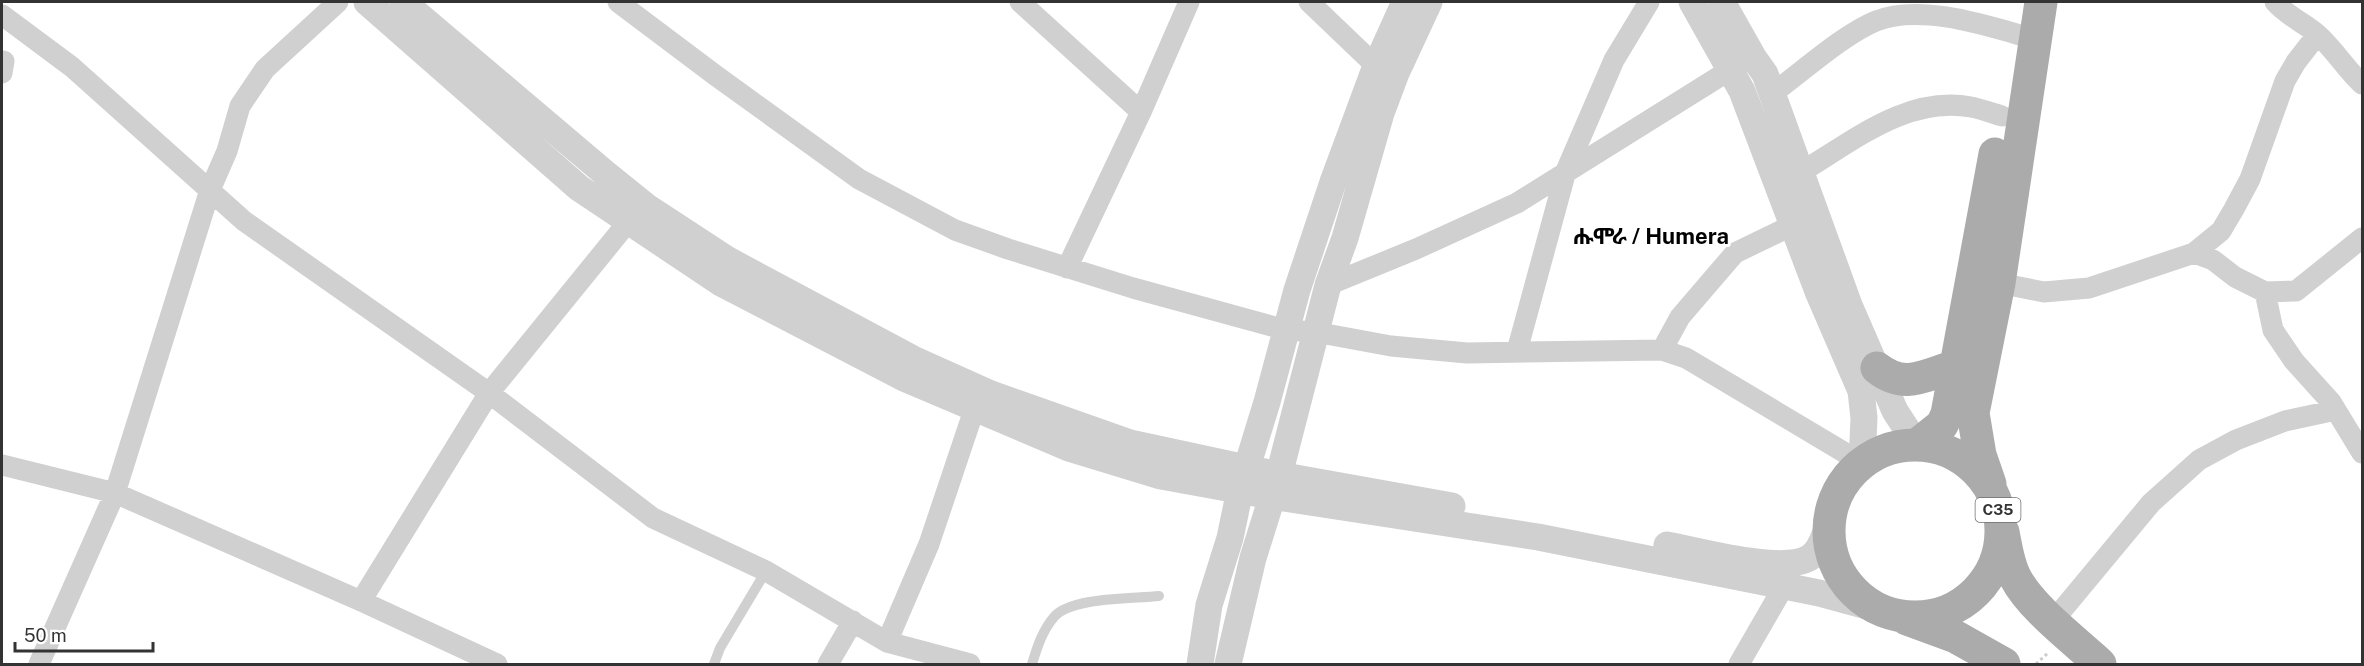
<svg xmlns="http://www.w3.org/2000/svg" width="2364" height="666" font-family="'Public Sans','Noto Sans Ethiopic',sans-serif">
<style>
.lines{fill:none;stroke-linecap:round;stroke-linejoin:round}
.path{stroke:#cdcdcd;stroke-width:3;stroke-dasharray:3 3;stroke-linecap:butt}
.service{stroke:#d0d0d0;stroke-width:10}
.minor{stroke:#d0d0d0;stroke-width:21}
.tertiary{stroke:#d0d0d0;stroke-width:27}
.primary{stroke:#ababab;stroke-width:33}
.labels{text-anchor:middle;stroke-width:6;stroke-linejoin:round;paint-order:stroke}
.shield{fill:#fff;stroke:#707070;stroke-width:1.5}
.shield-label{font-size:15px;font-weight:bold;fill:#333}
.district-label{font-size:22px;font-weight:bold;fill:#000;stroke:#fff}
</style>
<rect width="100%" height="100%" fill="#fff"/>
<g class="lines">
<path class="path" d="M2036,664L2049,652"/>
<path class="service" d="M714,664L720,648L766,571
M1032,664C1037,648 1042,631 1054,617C1071,597 1132,599 1159,596"/>
<path class="minor" d="M618,2L715,75L859,179L955,230L1008,249L1133,288L1286,330L1315,332L1391,346L1467,353L1662,350L1686,358L1862,463
M1020,2L1141,112
M1309,2L1376,66L1390,71
M2275,2C2287,16 2303,22 2317,34C2334,49 2346,69 2362,84
M2,15L72,67L244,221L489,393L653,518L766,571L887,642L970,664
M2,73L4,61
M1773,93C1802,72 1844,34 1876,21C1921,3 1988,26 2034,39
M1801,172C1852,142 1907,95 1971,107C1981,109 1992,113 2002,116
M2194,253L2213,260L2235,277L2265,292L2296,291L2362,238
M1067,268L1141,112L1189,2
M1999,283L2044,292L2089,288L2194,253L2221,231L2234,209L2250,179L2285,81L2296,62L2317,35
M1328,285L1416,249L1517,203L1741,63
M2265,292L2273,330L2294,361L2331,402L2362,453
M1662,350L1680,317L1735,253L1793,225
M1517,351L1566,171L1614,60L1649,2
M2,465L115,493L361,601L497,664
M361,601L489,393L628,222
M2053,621L2151,503L2199,460L2236,440L2285,421L2336,410
M887,642L929,544L974,410
M39,664L115,493L210,190L227,151L240,106L265,69L338,2
M828,664L853,621
M1739,664L1784,586"/>
<path class="tertiary" d="M367,2L579,188L721,283L904,378L1069,448L1161,476L1271,496L1538,537L1819,593L1878,609
M403,2L606,174L647,207L728,260L913,359L991,394L1130,443L1279,475L1452,506
M1692,2L1742,91L1819,294L1861,391L1864,418L1862,463
M1722,2L1753,57L1765,74L1849,305L1895,411L1917,445
M1667,545C1700,551 1781,574 1809,558C1820,552 1823,539 1828,527
M1200,664L1209,605L1230,538L1240,490L1267,402L1297,290L1333,182L1376,66L1405,2
M1228,664L1253,558L1279,475L1328,285L1345,238L1381,113L1396,73L1429,2"/>
<path class="primary" d="M1877,368C1905,390 1925,375 1956,366
M1829 531a86 86 0 1 1 172 0a86 86 0 1 1-172 0Z
M1917,445L1942,425L1947,414L1995,154
M1990,484L1980,455L1973,413L1999,283L2041,2
M2003,532C2006,547 2008,563 2015,577C2031,608 2074,640 2100,664
M1907,619L1956,637L2004,664"/>
</g>
<g class="labels">
<rect class="shield" x="1975.5" y="498" width="45" height="24" rx="4.5"/>
<g class="shield-label">
<text x="1998" y="515">C35</text>
</g>
<g class="district-label">
<text x="1651" y="244">ሑሞራ / Humera</text>
</g>
</g>
<rect width="2364" height="666" fill="none" stroke="#333333" stroke-width="6"/>
<path d="M15 642v9h138v-9" fill="none" stroke="#333333" stroke-width="3"/>
<text x="24" y="642" font-size="18" fill="#333333" stroke="#ffffff" stroke-width="4.5" paint-order="stroke">50 m</text>
</svg>
